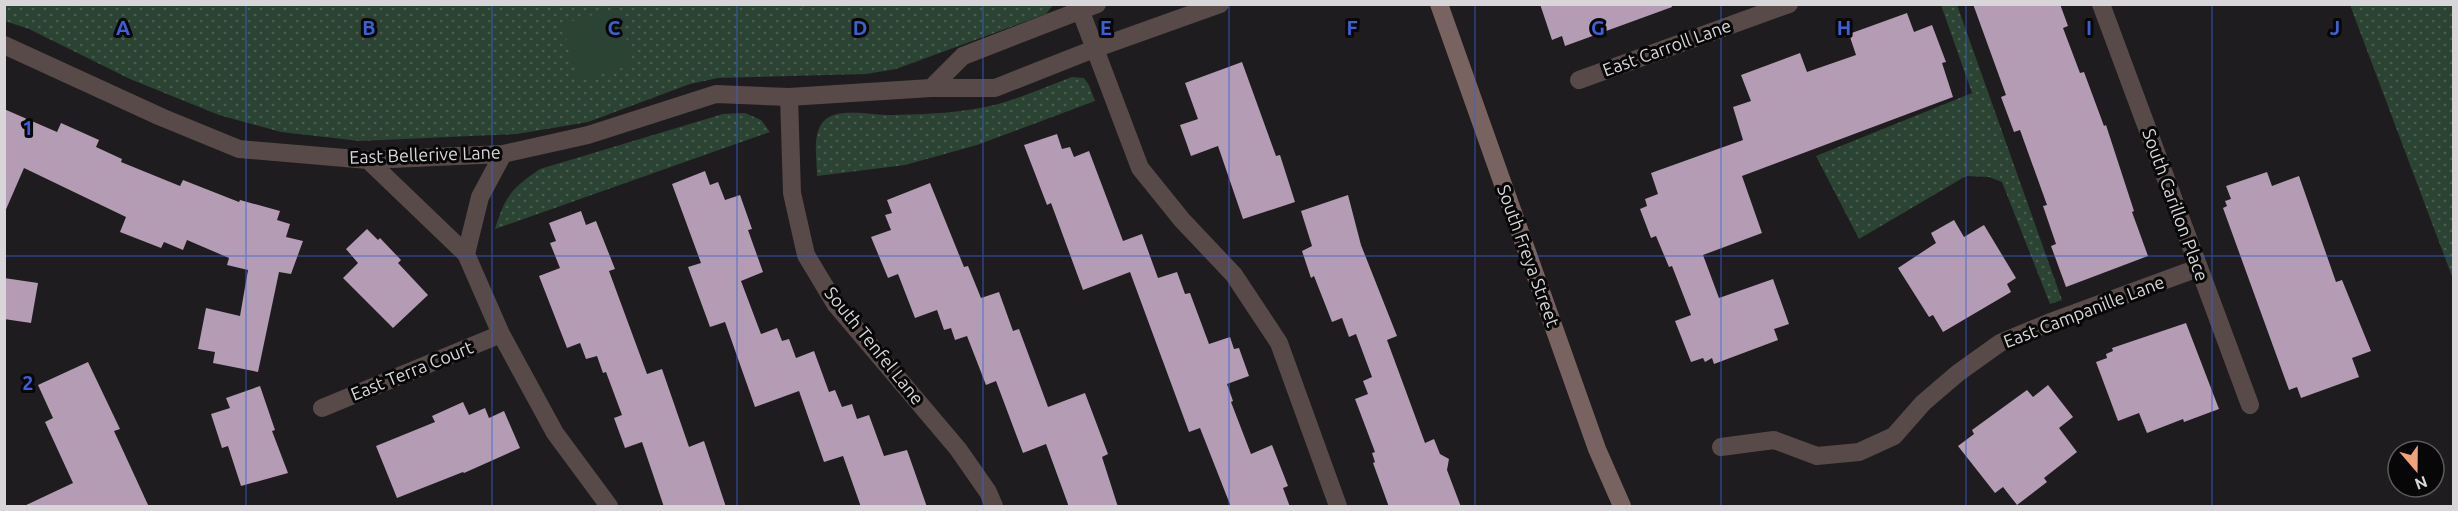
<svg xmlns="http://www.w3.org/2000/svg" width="2458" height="511" font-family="Ubuntu,sans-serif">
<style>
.park{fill:url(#park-dots)}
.garden{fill:#2b4332}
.building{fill:#b39cb4}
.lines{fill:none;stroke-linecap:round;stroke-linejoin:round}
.path{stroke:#686668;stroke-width:4;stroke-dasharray:4.5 4.5;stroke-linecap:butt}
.minor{stroke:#584a48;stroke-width:18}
.secondary{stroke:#796360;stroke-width:18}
.grid{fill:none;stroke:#3962d8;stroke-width:1.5;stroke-opacity:0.55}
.labels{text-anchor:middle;stroke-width:6;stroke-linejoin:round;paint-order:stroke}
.street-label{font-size:18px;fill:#d8d6d8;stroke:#080708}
.grid-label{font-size:20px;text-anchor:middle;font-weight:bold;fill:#3962d8;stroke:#080708;stroke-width:6;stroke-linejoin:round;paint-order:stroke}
</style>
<defs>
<pattern id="park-dots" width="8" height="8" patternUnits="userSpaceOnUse" patternTransform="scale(1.5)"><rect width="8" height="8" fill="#2b4332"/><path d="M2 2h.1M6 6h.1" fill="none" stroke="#495d4f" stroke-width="1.8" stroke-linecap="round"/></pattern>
</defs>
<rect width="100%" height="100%" fill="#1f1c1f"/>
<path class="park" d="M5,4L1053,5L1046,14L896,69L866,74L718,78L690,84L588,122L517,134L360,141L281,132L219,115L130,79L29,29L5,21Z
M1941,5H1957L2062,300L2050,304L2002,182L1989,177L1966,176L1859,239L1816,156L1972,93Z
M2350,5H2453V279Z
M1072,77L1084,78L1089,85L1095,101L977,145L905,165L817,176C817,158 811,131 826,119C840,107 876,116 894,115C928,114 961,113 994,105C1020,99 1047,86 1072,77Z
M745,113L761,120L770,132L495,229C505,196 512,188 540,169L723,114Z"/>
<path class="garden" d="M617,8L634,64L579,81L562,24Z"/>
<path class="building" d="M1540,4H1671L1672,7L1565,46L1562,36L1552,40Z
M1973,4H2060L2068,26L2063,28L2080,73L2084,72L2104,126L2106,125L2134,211L2132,212L2148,256L2066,287L2051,246L2056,244L2043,206L2047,205L2020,130L2014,132L2001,97L2006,95Z
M1907,13L1914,32L1932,25L1946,62L1942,63L1953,97L1742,176L1762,233L1703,255L1719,298L1773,279L1789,324L1774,329L1778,340L1714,364L1712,358L1705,362L1703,358L1691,362L1675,321L1691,315L1672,266L1669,267L1656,236L1651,238L1640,209L1647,206L1645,199L1658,194L1651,173L1743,140L1733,107L1751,101L1741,75L1800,53L1807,72L1856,55L1849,34Z
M1242,62L1276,156L1280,155L1295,202L1243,219L1218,146L1191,156L1180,125L1198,119L1185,83Z
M4,109L57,132L61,123L99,140L96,147L122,159L121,162L180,186L183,180L239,202L240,200L280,211L277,220L290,224L286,237L303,241L291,274L279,272L258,372L213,363L215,352L198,349L206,308L240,316L248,270L227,265L229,258L187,240L183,250L164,242L161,248L120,232L126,217L24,168L4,214Z
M1057,134L1062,149L1070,147L1074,157L1089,151L1123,241L1142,234L1158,278L1177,272L1185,294L1190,293L1209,344L1230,337L1234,349L1239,348L1249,376L1227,384L1233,401L1231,402L1251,454L1272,445L1288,486L1283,488L1290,507H1231L1200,428L1189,432L1130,272L1083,290L1051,203L1047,205L1024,145Z
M705,171L710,185L718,182L725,200L740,195L752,229L748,230L763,272L741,281L761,334L777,328L782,341L789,339L796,358L814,351L829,392L835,390L842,407L852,404L857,419L869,415L884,456L907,450L927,507H861L843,456L824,462L799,391L755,407L725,322L710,327L688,267L701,263L672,184Z
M2267,172L2272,186L2299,176L2336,282L2342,280L2371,351L2352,358L2359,377L2301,398L2297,387L2289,390L2223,208L2227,206L2225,201L2231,199L2226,186Z
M930,183L964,267L968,266L981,298L999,292L1013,331L1019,329L1048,407L1085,393L1108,454L1102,457L1118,507H1069L1046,444L1023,453L996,381L986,385L967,336L955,340L951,328L944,330L937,310L915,318L898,274L888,278L871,237L891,230L885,215L892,213L887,200Z
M1348,195L1361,245L1397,336L1387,340L1425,443L1434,439L1440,454L1449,459L1447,470L1461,507H1389L1373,463L1375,462L1372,453L1375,452L1355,399L1368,394L1363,381L1372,377L1356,334L1349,337L1342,318L1332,322L1314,276L1311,278L1302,251L1312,246L1301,211Z
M581,211L586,225L596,221L615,269L609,271L647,374L662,369L689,447L704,441L726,507H664L642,442L625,448L614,418L622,415L606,372L603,373L597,356L586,359L580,343L567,348L539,276L560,268L550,243L556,241L549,223Z
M1954,220L1964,237L1984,225L2016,278L2007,284L2011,292L1943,332L1933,315L1929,317L1898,268L1936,243L1931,233Z
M367,229L378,240L380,238L401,260L398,263L428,295L393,328L343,278L358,263L346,249Z
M4,278L38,283L31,323L4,319Z
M2186,323L2219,409L2184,422L2183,419L2147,433L2139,413L2118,421L2096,362L2107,358L2106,354L2113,351L2112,348Z
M88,362L120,429L114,431L149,507H22L73,483L45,422L53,418L38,385Z
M2048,385L2073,417L2059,428L2077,452L2044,478L2047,482L2017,505L2003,487L1995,493L1958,446L1974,434L1972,430L2027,390L2033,397Z
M260,386L275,430L272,431L288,473L241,486L228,446L222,448L211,414L230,408L226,398Z
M463,402L469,415L485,408L489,418L504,411L520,448L464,473L463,472L397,498L376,446L435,422L432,416Z"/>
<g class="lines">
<path class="path" d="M803,4L804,6"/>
<path class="minor" d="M1078,4L1140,168L1182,220L1234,275L1279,343L1338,506
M2101,4L2250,405
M4,45L161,117L239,149L368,160L503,154L588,135L716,94L789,97L931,88H995L1094,49L1220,4
M1579,80L1789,4
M931,88L963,56L1097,4
M789,97L792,193L806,255L836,305L958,449L988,492L994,506
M368,160L466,254L501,334L555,433L609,506
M466,254L480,197L503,154
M322,408L501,334
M1721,447L1774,440L1817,456L1859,452L1894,436L1923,403L1958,373L2000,343L2048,323L2198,268"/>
<path class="secondary" d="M1439,4L1597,449L1622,506"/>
</g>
<path class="grid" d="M246,4V506M492,4V506M737,4V506M983,4V506M1229,4V506M1475,4V506M1721,4V506M1966,4V506M2212,4V506M4,256H2454"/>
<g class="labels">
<g class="street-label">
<text transform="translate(1667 48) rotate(-20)" y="6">East Carroll Lane</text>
<text transform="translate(425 155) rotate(-2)" y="6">East Bellerive Lane</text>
<text transform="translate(2175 205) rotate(70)" y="6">South Carillon Place</text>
<text transform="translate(1528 256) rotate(70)" y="6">South Freya Street</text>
<text transform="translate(2084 312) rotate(-21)" y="6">East Campanille Lane</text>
<text transform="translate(874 346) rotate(51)" y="6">South Tenfel Lane</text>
<text transform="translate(412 371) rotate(-22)" y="6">East Terra Court</text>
</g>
</g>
<g class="grid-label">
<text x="123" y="35">A</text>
<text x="369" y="35">B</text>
<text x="614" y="35">C</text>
<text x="860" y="35">D</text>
<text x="1106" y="35">E</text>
<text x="1352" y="35">F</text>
<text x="1598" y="35">G</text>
<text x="1844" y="35">H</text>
<text x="2089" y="35">I</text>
<text x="2335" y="35">J</text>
<text x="28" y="135">1</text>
<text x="28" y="390">2</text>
</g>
<rect width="2458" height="511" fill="none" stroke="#d8d6d8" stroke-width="12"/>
<g transform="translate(2416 469) rotate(160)"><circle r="28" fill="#080708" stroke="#5b5a5b" stroke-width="1.5"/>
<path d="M0-4.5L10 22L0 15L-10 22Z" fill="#f1a27b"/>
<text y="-9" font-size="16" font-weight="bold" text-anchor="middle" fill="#d8d6d8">N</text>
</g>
</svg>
